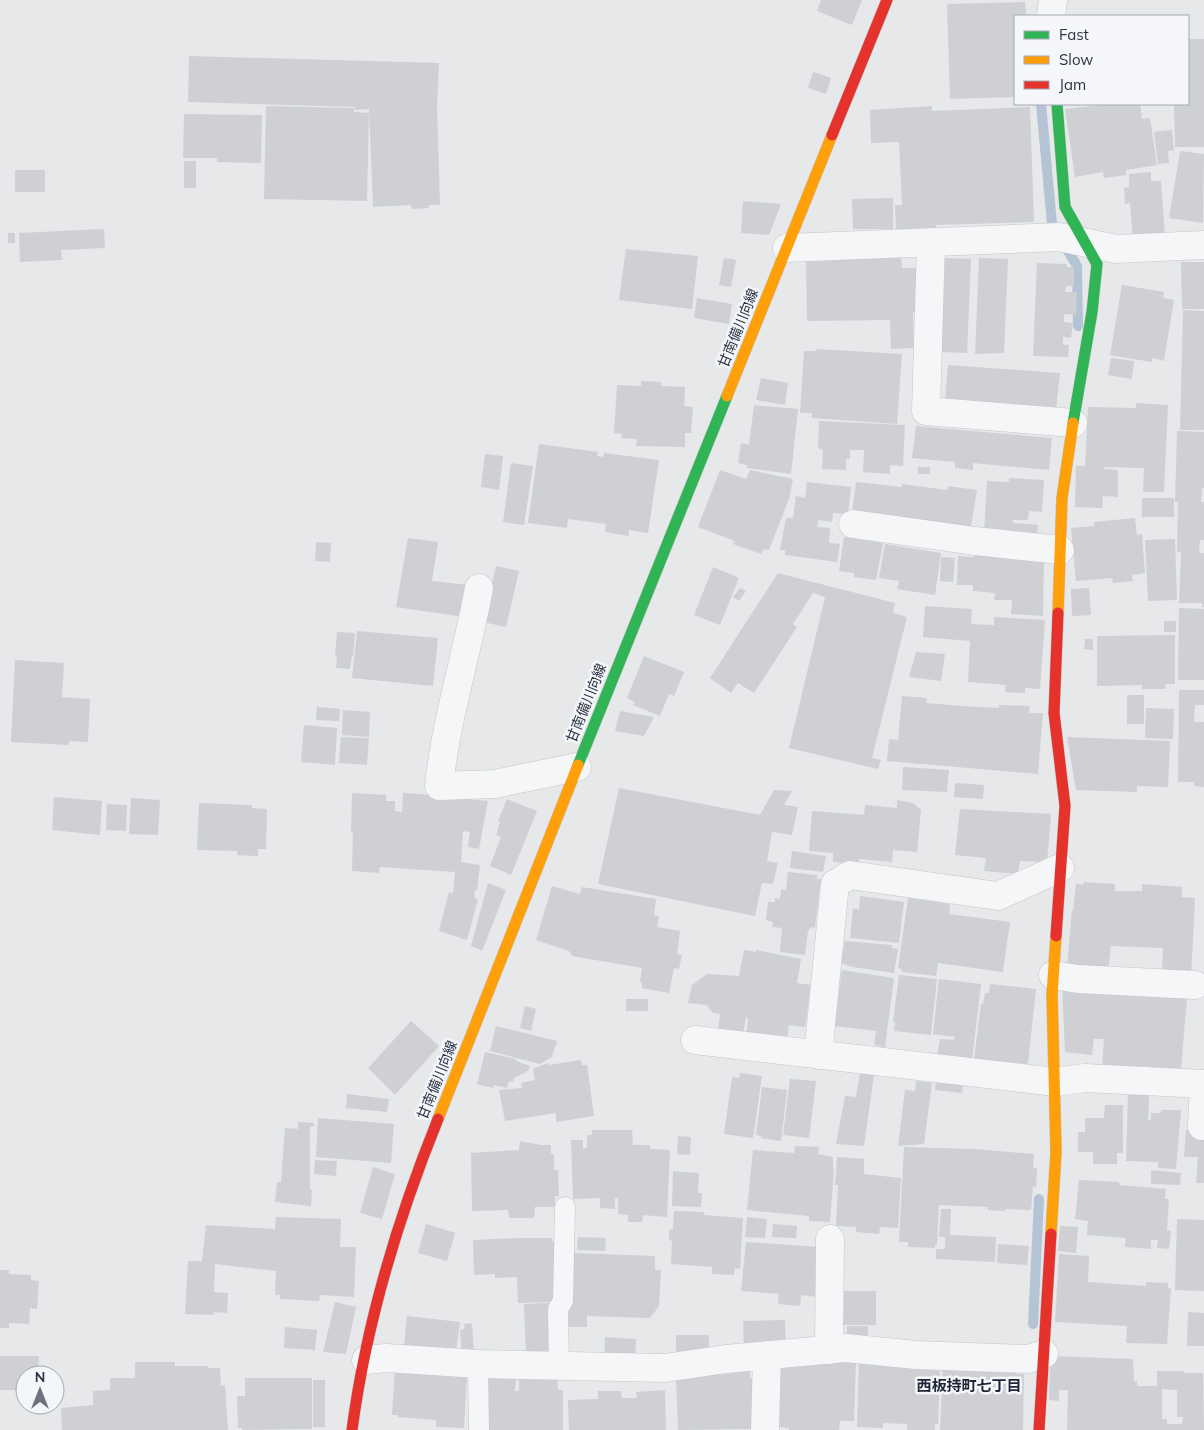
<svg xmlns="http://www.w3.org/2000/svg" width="1204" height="1430" font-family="Mulish,'Noto Sans JP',sans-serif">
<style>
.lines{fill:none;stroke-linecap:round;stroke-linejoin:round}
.stream{stroke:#b4c4d5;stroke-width:10}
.building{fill:#ced0d3;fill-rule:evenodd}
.lane-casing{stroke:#c4c6c8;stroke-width:21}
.street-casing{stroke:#c4c6c8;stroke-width:29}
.fast-casing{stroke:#c4c6c8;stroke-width:12}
.slow-casing{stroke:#c4c6c8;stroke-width:12}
.jam-casing{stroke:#c4c6c8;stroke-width:12}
.lane{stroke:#f5f6f7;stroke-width:20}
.street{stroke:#f5f6f7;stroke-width:28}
.fast{stroke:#30b455;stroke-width:11}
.slow{stroke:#ff9f0a;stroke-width:11}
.jam{stroke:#e5322d;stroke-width:11}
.labels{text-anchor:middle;stroke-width:5;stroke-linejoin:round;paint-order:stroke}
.street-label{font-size:14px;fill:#2b3445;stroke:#f4f6f9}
.neighbourhood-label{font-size:15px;font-weight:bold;fill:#1d2536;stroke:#f4f6f9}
</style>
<rect width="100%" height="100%" fill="#e6e8ea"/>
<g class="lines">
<path class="stream" d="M1041,104L1052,224L1077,266L1078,326
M1033,1324L1039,1199"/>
</g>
<path class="building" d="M821,0H862L852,25L817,11Z
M1025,2L1026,16H1015V97L950,99L947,4Z
M1188,39H1204V147H1175L1174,104H1188Z
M189,56L439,63L437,106L440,205H429V208L412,209L411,205L373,207L369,109L355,110V107L188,102Z
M813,72L831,78L826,94L808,88Z
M1113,104H1140L1142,119L1150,118L1157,165L1126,170V175L1104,178L1103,172L1075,177L1065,109Z
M266,106L354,108V112L369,113L367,201L264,199Z
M932,106V111L1030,107L1034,222L936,225V229L896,231L895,205H902L899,142L871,143L870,110Z
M184,114L262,115L261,163L217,162V158H183Z
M1172,130L1174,150L1168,151L1169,163L1158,164L1154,132Z
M1180,151L1204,154L1203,223L1169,218Z
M184,161H196V188H184Z
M15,170H45V192H15Z
M1151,172V181H1161L1165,237L1133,239L1130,203L1125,204L1124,188L1129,187V174Z
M893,198V229H853L852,199Z
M743,201L781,204L769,235L741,233Z
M104,229L105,248L61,250L62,260L20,262L19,233Z
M8,233H15V243H8Z
M626,249L698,256L692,309L619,300Z
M901,256L902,268H917V312H913L914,348L891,349L890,320L807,321L806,258Z
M724,258L736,260L731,287L719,285Z
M945,258L971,259L967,353L940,352Z
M979,258L1008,259L1004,353L975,354Z
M1181,262H1204V309H1182Z
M1037,263L1067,264V267H1074V286H1066L1065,292H1077L1076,315L1064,314V322L1073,323L1071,338L1063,337V345H1069L1068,357L1033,356Z
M1122,285L1164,292L1163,298L1174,300L1164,361L1152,358V362L1110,355Z
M697,298L732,304L729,324L694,318Z
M1183,310L1204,311V430H1180Z
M816,349L902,354L897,424L812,418V413H800L804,351H816Z
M1111,358L1134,361L1132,379L1108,375Z
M948,365L1060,373L1056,409L945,399Z
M761,378L788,383L785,405L756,400Z
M641,381L661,382V386L685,387L684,406L693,407L691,433H685V447L636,446L637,439L621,438L622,434L614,433L617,385L641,386Z
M1136,403L1168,405L1164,492H1143L1144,468L1104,467V469L1118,470V497L1103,496L1102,508L1075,507L1076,466H1085L1088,407L1136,408Z
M754,405L798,409L791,474L747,468V465L738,463L741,443L749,445Z
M819,421L905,425L903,466L890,465V474L863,472L864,450H850V459H846V470L822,469L823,450L818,448Z
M916,426L1052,438L1049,470L973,463V470L955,468V462L912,458Z
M1177,431L1204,432V488H1202L1201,502H1204V540H1200L1199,553H1204V607H1202V603H1179L1181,552H1177L1178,502H1175Z
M539,444L598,452L597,456L603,457L604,453L659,460L648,533L629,530V536L605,532L606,524L568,519L567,528L528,523Z
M485,454L503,456L499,490L481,487Z
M511,463L533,466L524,525L503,522Z
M918,467H930V474H918Z
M720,470L746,479L750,470L793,479L789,499L769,550L764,549L761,554L733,544L735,541L698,527Z
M1009,478L1044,480L1042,512L1029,511L1028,520H1013V523L1038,525L1037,537L984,533L987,481L1009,482Z
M807,482L851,487L848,514L833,513L832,522L818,520L817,527L830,528L829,543L840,544L837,562L785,555V550H780L786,518H793L796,496L805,498Z
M856,482L902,487V484L947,490L948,486L977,490L971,527L852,514Z
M1142,498H1174V517H1142Z
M1135,518L1137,535L1142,534L1145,573L1132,575L1133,581L1113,583L1112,578L1076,581L1071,528L1094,526V522Z
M844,537L883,543L876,580L854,577V573L839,571Z
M408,538L438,542L432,581L469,585L464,617L396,607Z
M1175,539L1177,600L1148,601L1145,540Z
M316,542L331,543L330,562L315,561Z
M885,544L941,553L935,595L897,589L899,581L879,578Z
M974,555L1044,559L1043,616L1011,614L1012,600H994L995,593L973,591V585H957L958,556L974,557Z
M941,557L955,558L953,582L940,581Z
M496,566L519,571L506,627L483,622Z
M713,567L739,578L720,625L694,615Z
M778,573L895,603L893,613L907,617L872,758L881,760L878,769L789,748L825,597L813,593L793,624L797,627L754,693L738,683L731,693L710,678Z
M740,588L746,591L739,601L733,597Z
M1089,588L1091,615L1072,616L1071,589Z
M925,606L972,609L971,624L994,625V617L1045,620L1040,689L1025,688V693L1005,692L1006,685L968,682L970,641L923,637Z
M1179,608L1204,609V680H1178Z
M1164,621H1176V632H1164Z
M357,631L438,638L433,686L352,678Z
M337,632L355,633L353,656H352L350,669L336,668L337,655H335Z
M1175,635V684H1166L1165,689H1142V685L1097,686V636Z
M1085,639H1093V650L1084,649Z
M916,652L945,654L941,681L909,677Z
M644,656L684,672L674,696L669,694L660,716L633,705L635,702L627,698Z
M15,660L64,663L62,697L90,699L88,742L69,741V745L11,742Z
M1179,690H1204V705H1195L1194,722H1204V787L1194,786V782H1178Z
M1127,695H1144V724H1127Z
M902,696L927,698L926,703L962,706L999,708V705L1030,706L1029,713H1043L1038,774L887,761L889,739L898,740Z
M317,707L340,709L339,721L316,720Z
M1146,708L1174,709L1173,739L1145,738Z
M343,710L370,712L369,737L342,735Z
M620,711L654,717L644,736L615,731Z
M304,725L337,728L335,765L301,762Z
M341,737L369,738L367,765L339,763Z
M1067,737L1170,741L1168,787L1137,786V792L1076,790Z
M903,767L949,770L947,792L902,790Z
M955,783L984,785L983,799L954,797Z
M619,788L760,815L774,790L792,791L784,805L798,807L792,835L772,832L767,861L778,863L773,884L762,883L755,916L598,884Z
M352,793L386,795V801H395V811L402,812L403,793L463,797V799H465L488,801L479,849L468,847L470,832L463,831L461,862L480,865L477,890H475L474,898L478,899L467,940L439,931L449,892L453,893L455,872L380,867L379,873L352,871L353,833L351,832Z
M54,797L102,801L100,835L52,830Z
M131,798L160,800L158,835L129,834Z
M507,799L537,811L511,875L490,866L501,837L496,835L500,822L498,821Z
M897,800L913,803L921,810L917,852L893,850L892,862L859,859V864L833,862V853L809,851L812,811L864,815L865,805L897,808Z
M199,803L252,805V808L267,809L266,849H258V856L237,855V851L197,850Z
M107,804L127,805L126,831L106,830Z
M960,809L1051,814L1047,862L1020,861L1018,874L984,871L986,858L955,855Z
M792,851L826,856L823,872L790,868Z
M788,872L817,875V879H821L815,928L811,927L808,931L805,955L780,952L782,928L772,927L773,922L766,920L768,902H775V898L780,899L781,889L786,890Z
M1084,882L1115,884V891H1142V884L1182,887V897L1195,898L1191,978L1162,975L1163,948L1111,946L1108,972L1067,967L1072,910H1073L1076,884L1083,885Z
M488,883L506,890L482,951L471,946Z
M552,886L580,894L582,887L656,899L654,915L659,916L657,927L680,931L677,954L682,955L679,969L674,968L669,993L642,988V983L640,982L642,968L572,956L569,951L536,940Z
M860,896L904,902L899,943L850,938L853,908L859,910Z
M908,898L950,904L949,914L1010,922L1003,972L938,963L936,976L902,972V969L898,968Z
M845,941L892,945V948L898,949L894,973L853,967L841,963Z
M744,950L756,952V950L801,959L797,983L811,985L805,1027L789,1025L787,1038L747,1032L748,1018L746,1017L743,1033L718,1029L720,1014L713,1013L707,1005L688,1003L692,985L707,974L739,976Z
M842,970L894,978L885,1047L874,1045L876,1031L834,1026Z
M899,975L937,979L931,1035L894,1031L895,1023L893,1022Z
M939,979L981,984L972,1060L937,1056L940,1039L954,1040L955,1037L933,1034Z
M990,984L1036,989L1028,1064L974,1059L981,1004H983L985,993H989Z
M1062,986L1187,998L1181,1069L1141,1066L1140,1069L1102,1067L1104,1039H1094L1092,1055L1065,1052Z
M626,999H648V1011H626Z
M525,1006L536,1009L531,1031L520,1028Z
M411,1021L439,1046L395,1095L368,1068Z
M496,1026L557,1041L552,1057L540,1064L490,1051Z
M485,1052L516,1059V1061L530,1066L528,1071L514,1078L513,1082L509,1081L507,1088L494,1085L493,1088L477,1084Z
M581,1060L582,1065H587L594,1116L556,1122V1113L505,1121L499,1090L522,1088L521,1083L535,1080L533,1069L548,1063L549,1065Z
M740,1073L762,1076L753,1138L724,1134L732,1077L739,1078Z
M860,1073L874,1075L864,1146L836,1144L845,1096L856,1097Z
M790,1079L816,1081L809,1138L783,1135Z
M916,1081L932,1083L924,1144L898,1146L905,1090L915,1091Z
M936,1081L963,1085L962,1093L935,1090Z
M762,1087L787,1090L781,1141L761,1138V1136L756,1135Z
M347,1094L389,1099L387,1112L346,1108Z
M1128,1094L1149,1095L1148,1120H1151V1113H1161V1110H1181L1176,1169L1158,1168V1162L1126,1161Z
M1105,1105H1123V1153H1117V1164H1093V1152H1078V1132H1085V1118H1104Z
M318,1118L394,1124L391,1163L316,1157Z
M298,1122L314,1123V1126L310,1127V1190H312L311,1206L275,1202L277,1182H281L285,1128L298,1129Z
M592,1130H632L633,1145H650V1149L670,1150L667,1217L643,1215L642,1222H628V1215L618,1214V1198H615V1209L600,1208V1198L573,1199L571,1140H583V1149L587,1148V1135H592Z
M1186,1130L1204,1132V1183H1196L1198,1157H1184Z
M678,1136L691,1137L690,1155L677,1154Z
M520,1141L541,1145H551V1154H554V1170H558L559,1196H555V1207H535L534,1218H509L508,1210L472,1211L471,1153L519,1150Z
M795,1146L819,1147L818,1154L833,1157V1170L834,1169L830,1222L809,1221V1216L747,1210L753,1150L794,1153Z
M904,1147L973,1149L1034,1154L1033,1168H1037L1036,1187L1033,1186L1031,1210L1006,1209L1005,1211L988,1210V1207L939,1205L937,1245H935V1248L908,1247V1242H899Z
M837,1157L864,1159V1174L901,1178L898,1228L880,1227L879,1234L856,1232V1227L836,1226L838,1185H835Z
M315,1160L337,1161L336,1176L314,1174Z
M373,1167L395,1174L382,1219L360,1213Z
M1151,1170L1181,1173L1180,1185L1151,1184Z
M673,1171L699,1173L698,1193H702L701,1207L672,1206Z
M1079,1180L1119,1182V1185L1166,1189L1165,1199H1169L1167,1230L1171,1231L1169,1249L1157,1248L1158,1240H1151V1249L1125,1247L1126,1238L1087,1235L1088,1221L1075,1219Z
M941,1209H951L950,1235L996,1237L995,1262L936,1259V1249H945V1237H939Z
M674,1211L704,1212V1215L743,1218L740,1269L735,1268L734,1275L712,1274V1267L671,1264L672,1241L669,1240V1229L673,1230Z
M276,1217L341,1219L340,1247H356L354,1297L320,1295L319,1301L280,1299V1295H275L276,1271L215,1264L214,1292L228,1293L227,1313L214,1312L213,1315L185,1314L188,1261H202L206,1225L275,1229Z
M747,1217L767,1219L765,1238L745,1237Z
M1177,1219L1204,1220V1291L1175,1290Z
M426,1224L455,1233L447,1261L418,1253Z
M773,1224L797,1226L796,1238L772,1237Z
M1060,1226L1078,1227L1076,1253L1058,1251Z
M578,1237L606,1238L605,1251L577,1250Z
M517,1238H552V1241H557L553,1302L518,1303L517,1277L495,1278V1274L474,1275L473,1240Z
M746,1242L819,1247L817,1297L801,1295L800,1306L778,1304L779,1294L741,1291Z
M998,1244L1029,1246L1027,1265L997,1263Z
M571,1253L655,1256V1270H661L659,1306L650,1318L587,1316V1327H568Z
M1059,1254L1089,1256L1088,1282L1146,1286V1282L1168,1283V1288H1171L1167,1344L1126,1343L1127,1326L1055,1322Z
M0,1270H9V1274L31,1275V1280L39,1281L37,1309L30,1308L29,1324L9,1323V1328H0Z
M843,1291H876V1325H842Z
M335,1302L356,1307L346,1354L323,1352Z
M549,1303L551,1352L526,1354L524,1304Z
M1188,1312L1204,1313V1346H1187Z
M407,1316L460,1322L456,1351L404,1346Z
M785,1320L786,1350L744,1352L743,1321Z
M472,1323L474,1352L462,1353L460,1330L465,1329L464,1324Z
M847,1326H868V1338H847Z
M285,1327L317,1330L315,1350L284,1348Z
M676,1335H709V1354L676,1355Z
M605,1337L636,1339L635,1363L604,1362Z
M0,1356H39L38,1375H25V1390H0Z
M1050,1356L1133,1359L1134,1381H1137V1386H1157V1371H1184V1373H1203L1204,1430H1067L1068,1390H1059V1401L1049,1400ZM1162,1389L1177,1390V1417H1183L1182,1424H1167V1419H1162Z
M816,1360L856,1361L854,1421H840L839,1430H789V1428L779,1427L781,1364L816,1365Z
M859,1360L934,1362V1370L940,1371L938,1424H935V1430H907V1424L883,1423V1428L857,1427Z
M135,1362H175V1366H208L209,1368H220L221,1386L225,1385L228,1430H62L61,1408L93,1405V1391L110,1390V1378H135Z
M943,1363L1016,1368V1374H1024L1023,1430H940Z
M750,1366V1378H753L757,1419L751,1420L752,1429L678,1430L676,1376L730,1374V1367Z
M395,1369L467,1373L464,1428L436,1427V1420L398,1417V1415H392Z
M516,1377L515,1391H519V1378H557L558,1390H563V1430H488V1378Z
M245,1378H312V1429L242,1430V1428H238L237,1396H245Z
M313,1380H325V1427H313Z
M665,1390L666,1430H569L568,1400L598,1399V1391H621L622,1398H637L636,1392Z"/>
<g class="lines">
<defs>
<path id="lane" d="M478,1364L479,1430
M559,1366L558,1309L563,1301L565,1207"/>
<path id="street" d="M1051,16L1053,0
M931,242L926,411L1073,423
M787,248L1059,237L1116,249L1204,245
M853,524L975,541L1060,550
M479,588C467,654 446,719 439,786L495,784L577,767
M1053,975L1078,979L1195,985
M695,1040L1055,1082L1085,1078L1204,1084L1202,1126
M818,1055L835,884L850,875L998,896L1060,868
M829,1350L830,1239
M366,1360L386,1358L478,1364L665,1368L726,1359L846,1348L916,1355L1028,1359L1044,1354
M765,1430L767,1355"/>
<path id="fast" d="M1057,104L1065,207L1097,264L1092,312L1073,423
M578,765L727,396"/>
<path id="slow" d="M727,396L832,135
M1058,613L1062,498L1073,423
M438,1119L578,765
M1051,1234L1056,1152L1052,994L1056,936"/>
<path id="jam" d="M832,135L887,0
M1056,936L1065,806L1054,713L1058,613
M352,1430C366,1324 398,1218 438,1119
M1039,1430L1051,1234"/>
</defs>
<use href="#lane" class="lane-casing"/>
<use href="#street" class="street-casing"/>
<use href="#fast" class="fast-casing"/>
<use href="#slow" class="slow-casing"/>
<use href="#jam" class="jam-casing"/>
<use href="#lane" class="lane"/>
<use href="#street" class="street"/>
<use href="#fast" class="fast"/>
<use href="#slow" class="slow"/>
<use href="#jam" class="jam"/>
</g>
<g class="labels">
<g class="street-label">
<text transform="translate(738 328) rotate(-68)" y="5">甘南備川向線</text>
<text transform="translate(586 703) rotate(-68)" y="5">甘南備川向線</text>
<text transform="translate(437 1080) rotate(-68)" y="5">甘南備川向線</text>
</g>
<g class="neighbourhood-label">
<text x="969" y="1391">西板持町七丁目</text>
</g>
</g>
<rect x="1014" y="15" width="175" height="90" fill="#f4f6f9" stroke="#a4a8b1"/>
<rect x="1024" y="31" width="25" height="8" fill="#30b455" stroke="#a4a8b1"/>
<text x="1059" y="40" font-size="15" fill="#2b3445">Fast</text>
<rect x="1024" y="56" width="25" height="8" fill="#ff9f0a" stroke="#a4a8b1"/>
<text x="1059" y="65" font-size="15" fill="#2b3445">Slow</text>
<rect x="1024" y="81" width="25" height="8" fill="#e5322d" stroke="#a4a8b1"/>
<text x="1059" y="90" font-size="15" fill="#2b3445">Jam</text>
<g transform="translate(40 1390)"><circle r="24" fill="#f4f6f9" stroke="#a4a8b1"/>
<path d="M0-4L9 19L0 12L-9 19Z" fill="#6c737f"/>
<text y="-8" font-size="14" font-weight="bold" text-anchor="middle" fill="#2b3445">N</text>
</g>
</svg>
